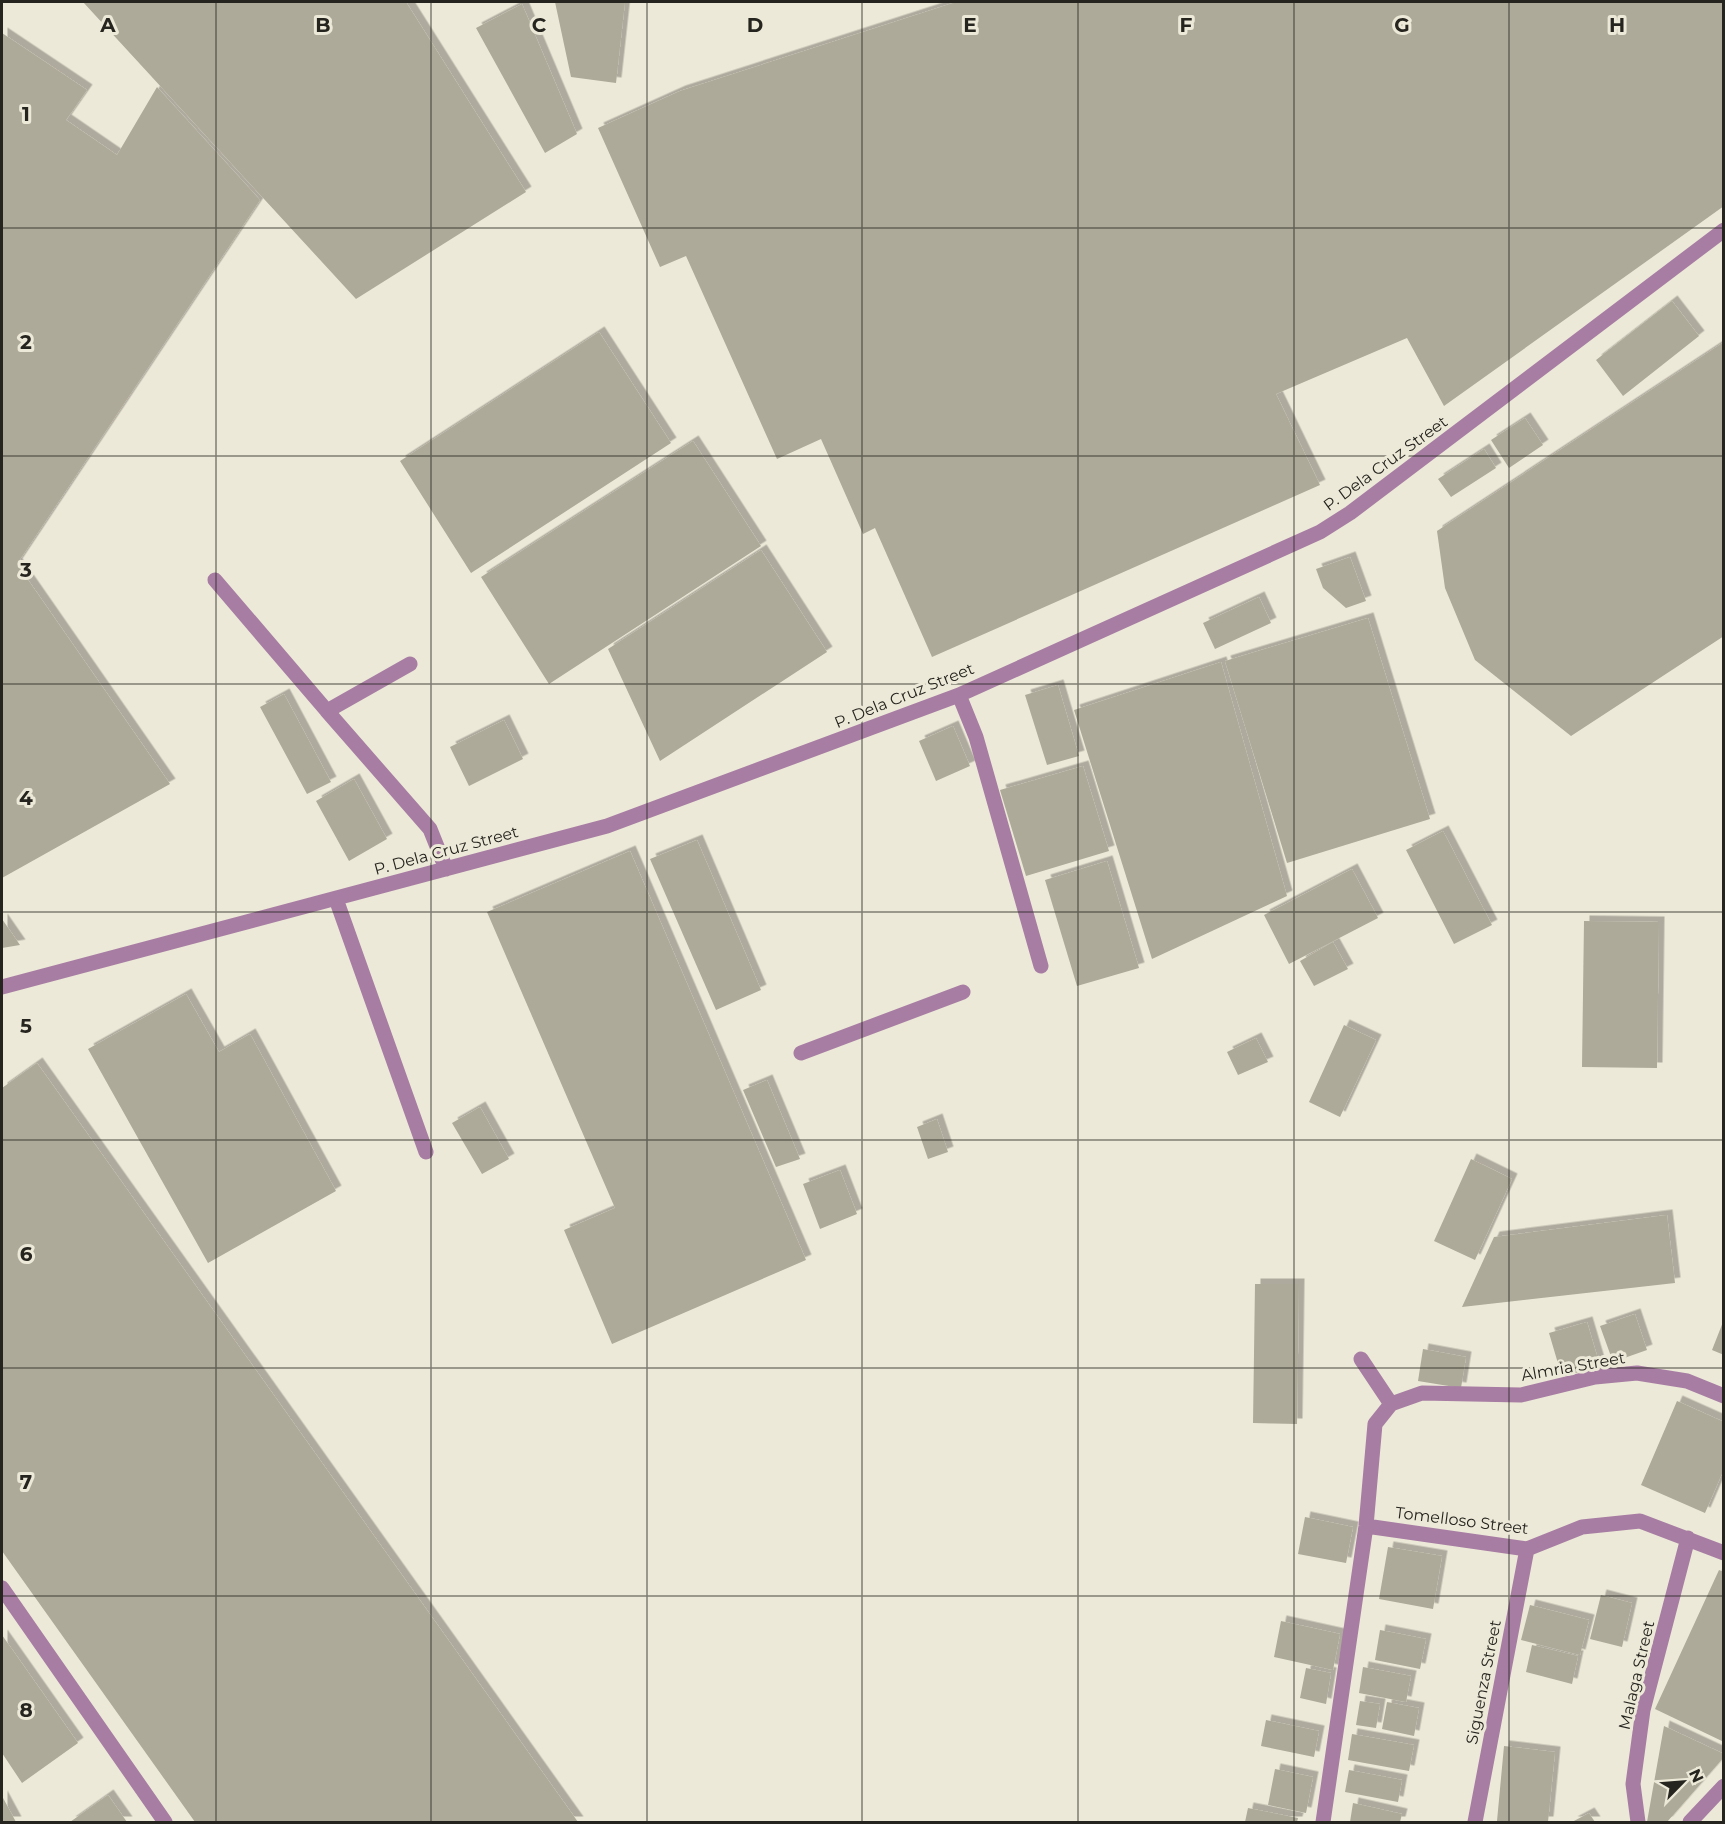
<svg xmlns="http://www.w3.org/2000/svg" width="1725" height="1824" font-family="Montserrat,sans-serif">
<style>
.building{fill:#adaa9a;filter:url(#shadow)}
.lines{fill:none;stroke-linecap:round;stroke-linejoin:round}
.minor{stroke:#a77da3;stroke-width:15}
.grid{fill:none;stroke:#25241e;stroke-width:1.5;stroke-opacity:0.55}
.labels{text-anchor:middle;stroke-width:6;stroke-linejoin:round;paint-order:stroke}
.street-label{font-size:16px;fill:#25241e;stroke:#ede9d8}
.grid-label{font-size:20px;text-anchor:middle;font-weight:bold;fill:#25241e;stroke:#ede9d8;stroke-width:6;stroke-linejoin:round;paint-order:stroke}
</style>
<defs>
<filter id="shadow"><feDropShadow dx="5.5" dy="-5.5" stdDeviation="0" flood-color="#0004"/></filter>
</defs>
<rect width="100%" height="100%" fill="#ede9d8"/>
<path class="building" d="M83,2H406L526,192L356,299Z
M555,2H625L616,83L571,77Z
M956,2H1724V206L1444,406L1407,338L1276,394L1320,485L932,657L875,528L863,534L821,439L777,459L686,256L660,267L598,128L680,91Z
M522,4L577,134L545,153L476,28Z
M2,33L87,90L66,120L117,155L157,87L260,200L17,564L170,784L2,878Z
M1672,301L1699,336L1623,396L1596,360Z
M599,332L671,443L471,573L400,461Z
M1724,342V636L1571,736L1475,660L1445,588L1437,531Z
M1525,418L1543,445L1509,468L1491,440Z
M693,441L761,546L549,684L481,577Z
M1484,449L1496,468L1451,497L1438,479Z
M761,550L827,652L660,761L608,649Z
M1350,557L1366,601L1346,608L1323,588L1316,569Z
M1259,597L1271,623L1215,649L1203,623Z
M1368,618L1430,819L1287,863L1225,661Z
M1221,662L1287,896L1152,959L1074,710Z
M1058,685L1079,756L1047,765L1025,695Z
M284,694L331,782L307,794L260,707Z
M504,720L523,759L469,786L450,747Z
M953,726L970,766L936,781L919,741Z
M1083,766L1109,851L1026,876L1000,790Z
M354,779L387,839L349,861L316,801Z
M1443,831L1492,925L1454,944L1406,850Z
M697,840L761,990L716,1010L650,859Z
M630,851L806,1260L612,1344L564,1230L615,1208L487,912Z
M1107,861L1139,968L1077,986L1045,880Z
M1352,869L1378,918L1289,964L1264,915Z
M2,919L20,945L2,948Z
M1584,921L1659,922L1657,1068L1582,1067Z
M1333,942L1348,969L1314,986L1300,961Z
M186,994L219,1052L250,1034L336,1191L208,1263L88,1049Z
M1344,1025L1376,1040L1340,1117L1309,1102Z
M1256,1038L1268,1062L1238,1075L1227,1052Z
M37,1063L578,1822H195L2,1551V1088Z
M767,1080L800,1159L776,1167L743,1090Z
M480,1107L509,1159L482,1174L452,1123Z
M937,1119L948,1152L928,1159L917,1127Z
M1471,1159L1512,1179L1475,1260L1434,1241Z
M840,1170L857,1214L820,1229L803,1184Z
M1667,1215L1675,1283L1462,1307L1494,1237Z
M1255,1284H1299L1297,1424L1253,1423Z
M1635,1314L1647,1350L1613,1362L1600,1326Z
M1587,1322L1600,1366L1562,1377L1549,1333Z
M1723,1322H1724V1355L1712,1350Z
M1423,1349L1466,1357L1461,1388L1418,1381Z
M1677,1401L1724,1422V1469L1705,1513L1641,1485Z
M1305,1517L1353,1527L1346,1563L1298,1554Z
M1388,1547L1442,1556L1433,1609L1379,1599Z
M1719,1570L1724,1572V1742L1655,1709Z
M1601,1595L1632,1603L1622,1647L1590,1639Z
M1530,1605L1589,1620L1580,1655L1521,1640Z
M1281,1621L1340,1634L1333,1670L1274,1657Z
M1380,1630L1426,1639L1420,1669L1375,1660Z
M2,1635L78,1743L22,1783L2,1753Z
M1532,1645L1578,1656L1572,1684L1526,1672Z
M1363,1667L1411,1676L1406,1702L1359,1693Z
M1306,1668L1331,1673L1326,1704L1300,1698Z
M1360,1701L1380,1704L1376,1728L1356,1725Z
M1387,1702L1419,1708L1414,1736L1382,1729Z
M1266,1720L1319,1731L1314,1757L1261,1746Z
M1664,1726L1724,1754V1757L1667,1822H1647Z
M1352,1734L1414,1745L1409,1771L1348,1760Z
M1504,1746L1555,1752L1548,1822L1497,1821Z
M1275,1769L1313,1777L1306,1813L1268,1805Z
M1349,1770L1402,1780L1398,1802L1345,1792Z
M108,1795L127,1822H70Z
M2,1796L16,1822H2Z
M1353,1803L1402,1814L1400,1822H1350Z
M1248,1808L1298,1818L1297,1822H1245Z
M1589,1813L1595,1822H1572Z"/>
<g class="lines">
<path class="minor" d="M215,580L327,711
M410,664L327,711L430,829L446,869
M959,695L976,737L1041,966
M336,899L426,1152
M2,987L607,826L959,695L1320,532L1350,513L1724,230
M801,1053L963,992
M1361,1359L1391,1404
M1391,1404L1422,1393L1521,1395L1595,1377L1637,1373L1687,1381L1724,1396
M1366,1526L1527,1549L1582,1527L1640,1521L1724,1553
M2,1588L165,1822
M1323,1822L1366,1526L1375,1424L1391,1404
M1475,1822L1527,1549
M1638,1822L1633,1784L1643,1710L1688,1538
M1690,1822L1724,1786"/>
</g>
<path class="grid" d="M216,2V1822M431,2V1822M647,2V1822M862,2V1822M1078,2V1822M1294,2V1822M1509,2V1822M2,228H1724M2,456H1724M2,684H1724M2,912H1724M2,1140H1724M2,1368H1724M2,1596H1724"/>
<g class="labels">
<g class="street-label">
<text transform="translate(1385 463) rotate(-36)" y="6">P. Dela Cruz Street</text>
<text transform="translate(904 695) rotate(-22)" y="6">P. Dela Cruz Street</text>
<text transform="translate(446 850) rotate(-15)" y="6">P. Dela Cruz Street</text>
<text transform="translate(1573 1366) rotate(-10)" y="6">Almria Street</text>
<text transform="translate(1462 1520) rotate(7)" y="6">Tomelloso Street</text>
<text transform="translate(1636 1675) rotate(-77)" y="6">Malaga Street</text>
<text transform="translate(1483 1682) rotate(-79)" y="6">Siguenza Street</text>
</g>
</g>
<g class="grid-label">
<text x="108" y="32">A</text>
<text x="323" y="32">B</text>
<text x="539" y="32">C</text>
<text x="755" y="32">D</text>
<text x="970" y="32">E</text>
<text x="1186" y="32">F</text>
<text x="1402" y="32">G</text>
<text x="1617" y="32">H</text>
<text x="26" y="121">1</text>
<text x="26" y="349">2</text>
<text x="26" y="577">3</text>
<text x="26" y="805">4</text>
<text x="26" y="1033">5</text>
<text x="26" y="1261">6</text>
<text x="26" y="1489">7</text>
<text x="26" y="1717">8</text>
</g>
<rect width="1725" height="1824" fill="none" stroke="#25241e" stroke-width="6"/>
<g transform="translate(1683 1782) rotate(65)" stroke="#ede9d8" stroke-width="4.5" paint-order="stroke">
<path d="M0-4.5L10 22L0 15L-10 22Z" fill="#25241e"/>
<text y="-9" font-size="16" font-weight="bold" text-anchor="middle" fill="#25241e">N</text>
</g>
</svg>
